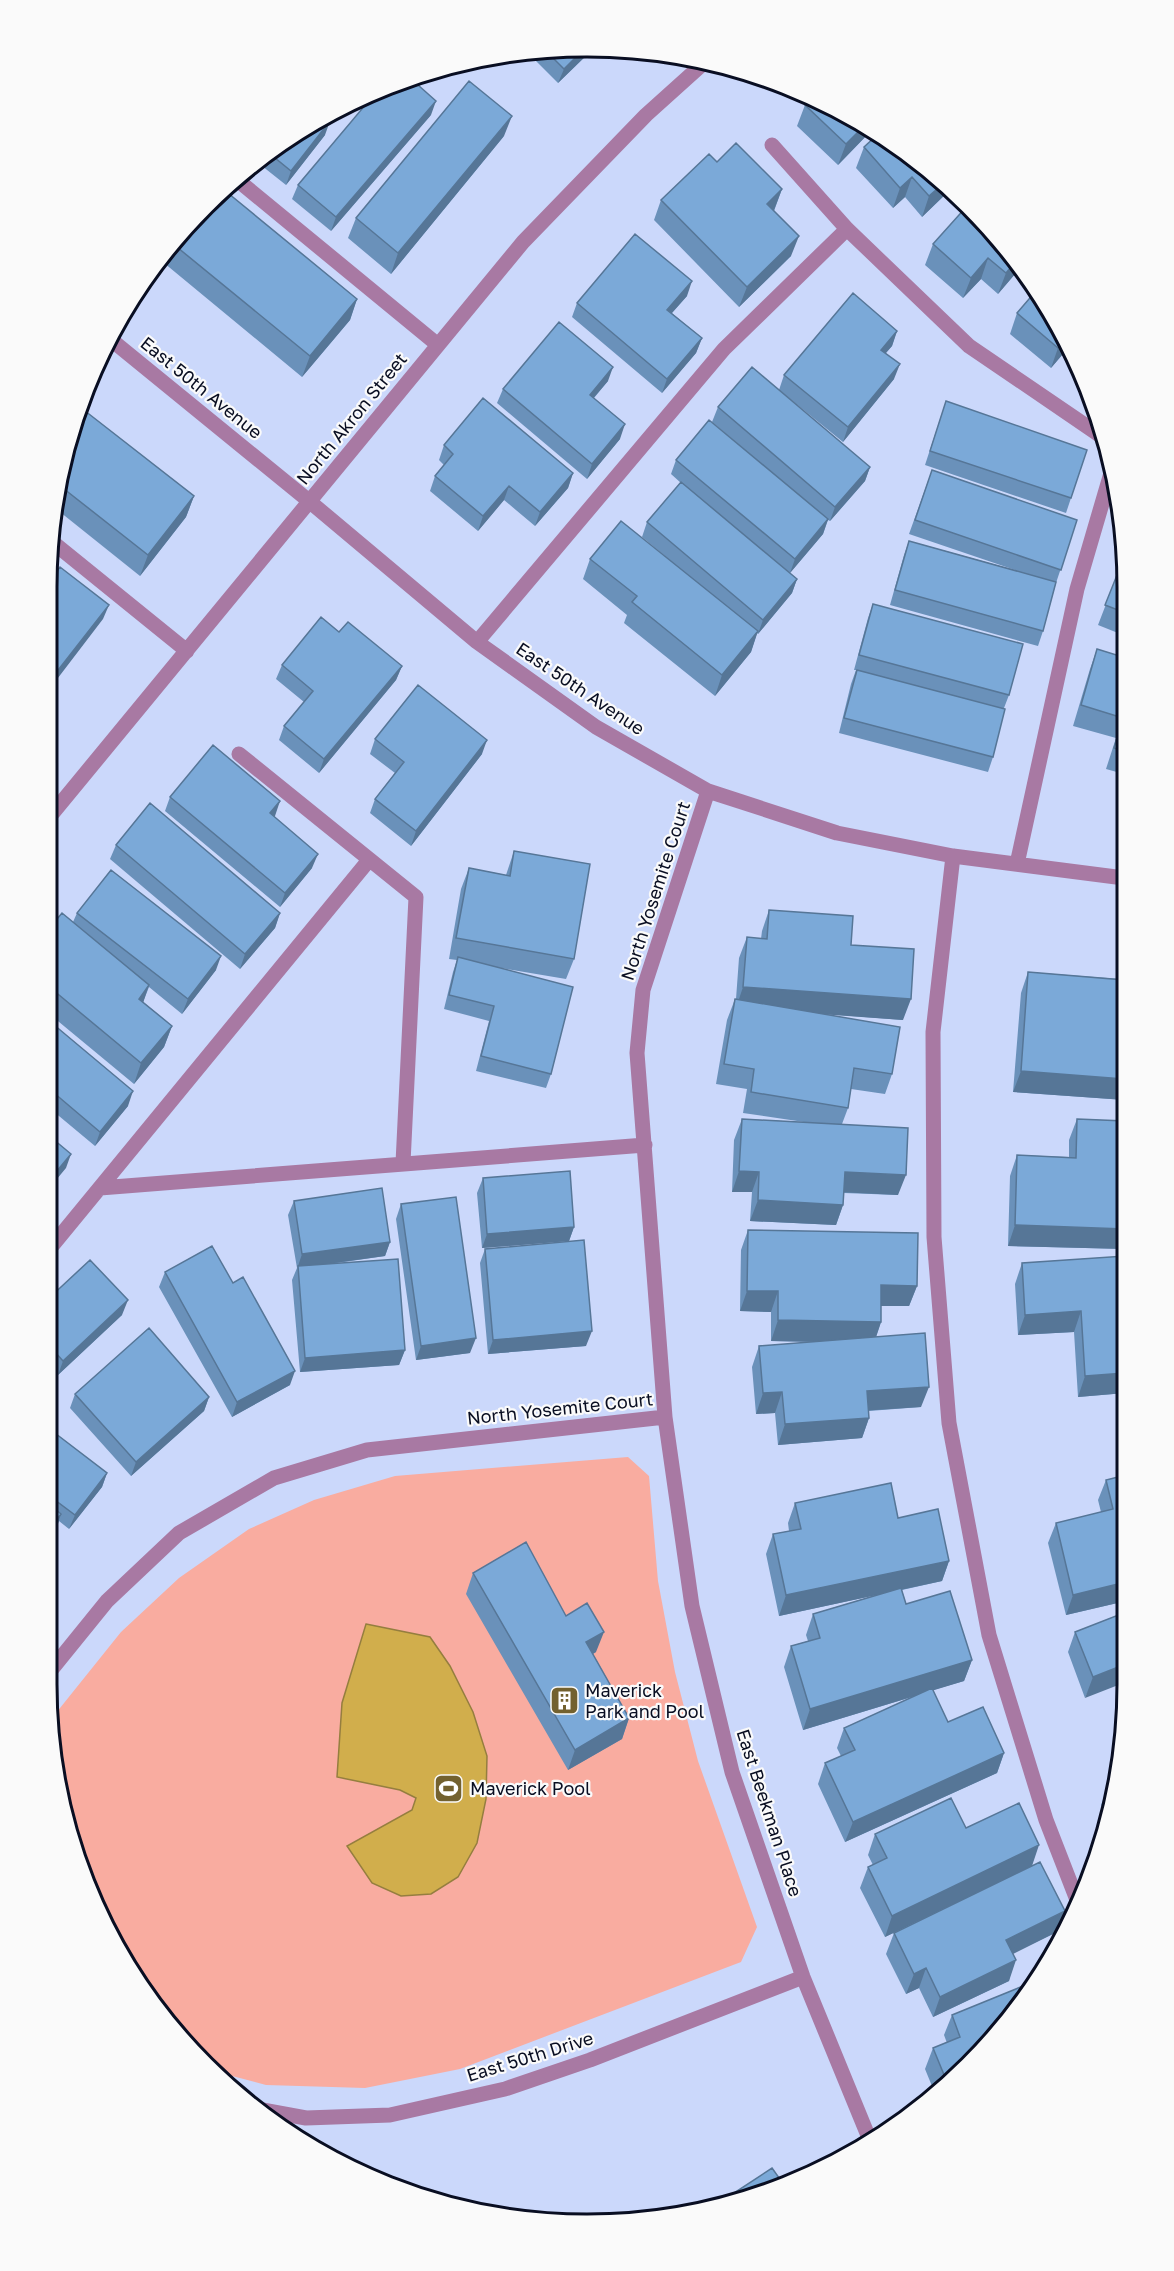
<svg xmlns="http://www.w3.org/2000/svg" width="1174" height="2271" font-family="'Golos Text',sans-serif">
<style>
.green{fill:#f9aca0}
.water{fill:#d1ae4c;stroke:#957e3f;stroke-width:1.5}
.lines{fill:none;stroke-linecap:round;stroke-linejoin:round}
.minor{stroke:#a879a3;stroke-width:15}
.wall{fill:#6a91ba}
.shaded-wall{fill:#567697}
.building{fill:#7ba9d8;stroke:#567697;stroke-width:1.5}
.labels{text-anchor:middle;stroke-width:4.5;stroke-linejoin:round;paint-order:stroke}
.street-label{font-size:18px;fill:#090e22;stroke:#fafafa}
.poi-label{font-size:18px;fill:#090e22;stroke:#fafafa;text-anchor:start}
.rim{fill:none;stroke:#090e22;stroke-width:3}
</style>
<rect width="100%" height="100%" fill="#cbd8fb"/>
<path class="green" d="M628,1457L649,1476L658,1581L675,1672L698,1761L757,1927L741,1962L460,2069L365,2088L266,2085L213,2071L158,2013L75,1858L52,1718L121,1632L179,1578L249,1529L314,1500L395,1476Z"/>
<path class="water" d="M366,1624L430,1637L450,1666L473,1712L487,1756L486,1799L477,1843L458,1877L431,1894L401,1896L372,1883L347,1846L412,1810L416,1798L400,1790L337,1777L342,1703Z"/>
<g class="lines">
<path class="minor" d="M772,145L847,229L969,346L1101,436
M235,178L438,345
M109,338L309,501L477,642L596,727L708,791L837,833L953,856L1124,878
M50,540L187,651
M477,642L724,349L847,229
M239,754L416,897L403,1163
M708,791L643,990L637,1053L665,1417L692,1606L732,1772L803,1977L869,2138
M47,820L523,242L646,115L706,61
M953,856L933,1032L934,1237L949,1423L989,1635L1046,1820L1079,1905
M1017,864L1077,589L1111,473
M100,1188L645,1145
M47,1252L369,860
M47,1675L107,1601L179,1533L274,1478L367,1450L665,1417
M257,2109L306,2118L390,2115L505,2089L590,2060L803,1977"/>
</g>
<path class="wall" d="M593,49L558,83L526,51Z
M809,96L826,102L870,132L838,165L797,126L805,105L812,98Z
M431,115L331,231L292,199L298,185Z
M316,119L325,135L286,185L257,162Z
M504,136L391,274L348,238L356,218Z
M864,147L943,180L951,189L922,217L905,197L893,208L856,168Z
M717,162L782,189L774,211L791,256L739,307L654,220L661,200Z
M223,189L357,299L350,320L302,377L158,258Z
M933,244L1016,258L1021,267L998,294L981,279L963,298L925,265Z
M687,296L672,313L702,338L696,353L662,393L572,317L577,303Z
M1017,313L1068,348L1051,368L1010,334Z
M897,331L892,346L886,353L894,379L843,442L779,390L784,375Z
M608,381L594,398L620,439L587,479L497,403L503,389Z
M718,407L870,467L865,481L830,521L828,520L823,534L790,573L797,579L792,593L758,634L757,633L751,652L715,696L624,623L627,615L583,579L590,559L665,556L642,537L647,522L681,483L671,474L676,460L772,473L712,422Z
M941,416L1071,498L1066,513L925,465Z
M444,445L573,473L568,488L535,526L504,500L478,531L430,491L435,476L444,465L439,460Z
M65,447L194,496L186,517L140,576L55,508Z
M932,470L1077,520L1056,583L1043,631L1038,646L890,605L904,555L909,541L1015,570L909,534Z
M1123,560V635L1098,625Z
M873,604L1009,695L1004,708L993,757L988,772L839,733L851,684L856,670H854L868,618Z
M339,632L402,666L396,680L319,773L279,740L284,726L304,702L276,679L282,665Z
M1097,649L1123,657L1124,774L1106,769L1116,738L1073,726L1090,669Z
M375,739L482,754L411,846L370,813L375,799L395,773L370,754Z
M170,797L275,816H274L312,868L280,907L165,811Z
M116,845L280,913L275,928L240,969L110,859Z
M514,851L574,959L566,979L495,967L551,1074L546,1088L476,1071L489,1021L444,1009L453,972L457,960L449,959L461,889L469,868L506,875Z
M769,910L851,945L903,1020L825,1014L892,1074L885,1094L851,1089L848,1108L842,1124L898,1195L844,1193L843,1205L836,1225L750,1221L752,1192H732L734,1140L742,1119L804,1122L743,1113L747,1089L716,1084L727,1020L735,999H736L739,958L747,937L761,939L762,931Z
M77,913L216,970L182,1014L149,987L143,1002L172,1026L164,1047L134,1084L47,1012V931L73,922Z
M1124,970L1125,1100L1013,1092L1021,993L1028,972L1121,979Z
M47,1019L128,1106L95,1146L47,1106Z
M1077,1119L1125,1121V1249L1008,1246L1010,1176L1017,1155L1069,1157V1140Z
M483,1178L574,1227L569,1241L482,1248L477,1193Z
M294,1201L390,1242L385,1256L337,1263L405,1350L399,1365L300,1372L292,1280L297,1268L288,1215Z
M401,1204L470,1353L416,1360L396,1219Z
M748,1230L917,1286L909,1306H881V1322L876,1337L921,1407L869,1411V1418L862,1438L778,1445L775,1413L756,1414L752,1367L759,1346L816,1342L771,1341V1312L740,1311L741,1250Z
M485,1249L586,1346L488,1354L480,1263Z
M1125,1256V1393L1078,1397L1074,1332L1018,1335L1015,1284L1022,1263Z
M165,1272L290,1385L232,1417L159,1287Z
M47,1300L122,1315L58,1375L47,1363Z
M75,1394L209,1397L204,1411L131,1476L70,1408Z
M47,1427L107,1473L102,1487L69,1529L59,1521L54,1535L47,1543Z
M1126,1475V1601L1066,1615L1048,1543L1056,1523L1101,1512L1098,1500L1106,1480Z
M795,1503L898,1518L949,1561L942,1581L902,1590L906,1604L972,1660L964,1681L933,1690L948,1722L1004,1753L997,1773L845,1842L818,1784L825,1763L841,1756L837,1748L844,1728L915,1696L803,1730L784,1667L791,1646L808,1641L806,1635L813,1614L876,1595L779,1616L766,1554L773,1534L789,1531L788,1523Z
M473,1573L566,1616L596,1652L593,1654L629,1718L622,1739L568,1770L466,1594Z
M1126,1612L1085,1698L1068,1652L1075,1632Z
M1116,1781L1109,1823L1101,1805L1109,1784Z
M966,1828L1032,1866L885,1937L860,1888L868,1867L873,1865L868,1855L875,1834Z
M1057,1932L1013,1953L1009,1981L933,2017L919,1988L906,1994L886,1954L894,1933Z
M1028,1984L969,2066L934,2091L925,2069L933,2048L947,2043L944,2035L952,2015Z"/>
<path class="shaded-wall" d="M584,49H593L558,83L564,69Z
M436,101L431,115L331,231L336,217Z
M512,116L504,136L391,274L398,253Z
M330,121L325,135L286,185L291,171Z
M863,127L870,132L838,165L846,144Z
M912,177L905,197L893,208L900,188Z
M945,182L951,189L922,217L929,196Z
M782,189L774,210L759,224L767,204Z
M799,236L791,256L739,307L747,287Z
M988,258L981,279L963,298L971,278Z
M1017,260L1021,267L998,294L1006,273Z
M692,281L687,296L662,324L667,310Z
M357,299L350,320L302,377L310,356Z
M897,331L892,346L876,364L881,350Z
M702,338L696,353L662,393L667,379Z
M1064,341L1068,348L1051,368L1058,348Z
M900,364L894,379L843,442L848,427Z
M613,367L608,381L584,409L590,395Z
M625,424L620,439L587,479L592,464Z
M870,467L865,481L830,521L835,507Z
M573,473L568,488L535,526L540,512Z
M509,486L504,500L478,531L483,516Z
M194,496L186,517L140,576L148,555Z
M828,519L823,534L790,573L795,559Z
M797,579L792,593L758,634L763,620Z
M109,605L103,619L48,691V683Z
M758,631L751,652L715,696L722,675Z
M402,666L396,680L319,773L324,759Z
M487,740L482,754L411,846L416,831Z
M280,801L275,816L265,827L270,813Z
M318,854L312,868L280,907L285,893Z
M280,913L275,928L240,969L245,954Z
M221,956L216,970L182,1014L188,999Z
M149,985L142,1006L139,999Z
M743,987L911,999L903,1020L736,1008Z
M172,1026L164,1047L134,1084L141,1063Z
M1021,1071L1124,1079L1125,1100L1013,1092Z
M133,1091L128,1106L95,1146L100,1132Z
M71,1154L66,1168L47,1191V1183Z
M739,1171L759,1172L752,1192H732Z
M845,1172L906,1175L898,1195L838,1192Z
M758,1200L843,1205L836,1225L750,1221Z
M1015,1225L1125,1229V1249L1008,1246Z
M574,1227L569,1241L482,1248L487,1234Z
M390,1242L385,1256L298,1268V1266L297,1269L302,1254Z
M881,1285L917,1286L909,1306H874Z
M747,1291H778L771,1312L740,1311Z
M128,1300L122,1315L58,1375L63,1361Z
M1081,1311L1074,1332L1018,1335L1025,1315Z
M778,1320L881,1322L874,1343L771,1341Z
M592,1331L586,1346L488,1354L493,1340Z
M476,1338L470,1353L416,1360L421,1346Z
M405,1350L399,1365L300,1372L305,1358Z
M295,1371L290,1385L232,1417L237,1402Z
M1125,1373V1393L1078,1397L1085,1376Z
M929,1387L921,1407L860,1411L867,1391Z
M782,1392L775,1413L756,1414L763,1393Z
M209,1397L204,1411L131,1476L136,1462Z
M869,1418L862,1438L778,1445L785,1424Z
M107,1473L102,1487L69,1529L75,1515Z
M61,1514L54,1535L47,1543V1532Z
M949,1561L942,1581L779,1616L786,1595Z
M1126,1582V1601L1066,1615L1073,1595Z
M604,1632L596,1652L578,1662L586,1642Z
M972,1660L964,1681L803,1730L810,1709Z
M1126,1664V1682L1085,1698L1093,1677Z
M629,1718L622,1739L568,1770L575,1750Z
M1004,1753L997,1773L845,1842L853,1822Z
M1039,1845L1032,1866L885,1937L892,1916Z
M1065,1911L1057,1932L999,1961L1006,1940Z
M1016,1960L1009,1981L933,2017L940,1997Z
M926,1968L919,1988L906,1994L914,1974Z"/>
<path class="building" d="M584,49L564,69L545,50Z
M409,77L436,101L336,217L298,185L377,91Z
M469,81L512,116L398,253L356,218Z
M813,97L826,102L863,127L846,144L805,105Z
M324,116L330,121L291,171L269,153L316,119Z
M876,136L943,180L945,182L929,196L912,177L900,188L864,147Z
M736,143L782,189L767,204L799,236L747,287L661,200L709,154L717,162Z
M223,189L357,299L310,356L172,243Z
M967,206L1016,258L1017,260L1006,273L988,258L971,278L933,244Z
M635,234L692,281L667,310L702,338L667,379L577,303Z
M1035,292L1064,341L1058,348L1017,313Z
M853,293L897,331L881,350L900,364L848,427L784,375Z
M559,322L613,367L590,395L625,424L592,464L503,389Z
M752,367L870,467L835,507L718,407Z
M483,398L573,473L540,512L509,486L483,516L435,476L453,454L444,445Z
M946,401L1087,450L1071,498L930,451Z
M80,407L194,496L148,555L59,485L65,447Z
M709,420L828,519L795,559L676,460Z
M932,470L1077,520L1061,570L915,520Z
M681,482L797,579L763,620L647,522Z
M621,521L758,631L722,675L632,602L637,596L590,559Z
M909,541L1056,582L1043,631L895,590Z
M1123,560V612L1105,605Z
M60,567L109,605L48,683V583Z
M873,604L1023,644L1009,695L859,655Z
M321,617L339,632L348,622L402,666L324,759L284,726L313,691L282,665Z
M1097,649L1123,657L1124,751L1114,748L1123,718L1081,705Z
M857,670L1005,709L993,757L844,718Z
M418,685L487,740L416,831L375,799L404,762L375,739Z
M213,745L280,801L270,813L318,854L285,893L170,797Z
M150,803L280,913L245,954L116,845Z
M514,851L590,864L574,959L456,938L469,868L510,876Z
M111,870L221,956L188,999L77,913Z
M769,910L853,916L851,945L914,949L911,999L743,987L747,937L767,939Z
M62,913L149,985L139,999L172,1026L141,1063L47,985V931Z
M458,957L573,987L551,1074L481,1056L494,1006L449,995Z
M1028,972L1124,980V1079L1021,1071Z
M735,999L900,1027L892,1074L854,1068L848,1108L751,1092L754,1069L724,1064Z
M47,1019L133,1091L100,1132L47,1087Z
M742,1119L908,1128L906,1175L845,1172L843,1205L758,1200L759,1172L739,1171Z
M1077,1119L1125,1121V1229L1015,1225L1017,1155L1076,1158Z
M47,1134L71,1154L47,1183Z
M570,1171L574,1227L487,1234L483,1178Z
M382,1188L390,1242L302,1254L294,1201Z
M456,1197L476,1338L421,1346L401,1204Z
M748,1230L918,1233L917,1286L881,1285V1322L778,1320V1291H747Z
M584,1240L592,1331L493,1340L485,1249Z
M212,1246L233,1283L243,1277L295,1371L237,1402L165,1272Z
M1125,1256V1373L1085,1376L1081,1311L1025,1315L1022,1263Z
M398,1259L405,1350L305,1358L298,1266Z
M90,1260L128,1300L63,1361L47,1343V1300Z
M149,1328L209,1397L136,1462L75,1394Z
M925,1333L929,1387L867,1391L869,1418L785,1424L782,1392L763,1393L759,1346Z
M47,1427L107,1473L75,1515L47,1494Z
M1126,1475V1582L1073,1595L1056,1523L1113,1509L1106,1480Z
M891,1483L898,1518L938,1509L949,1561L786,1595L773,1534L801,1529L795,1503Z
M47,1502L61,1514L47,1532Z
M526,1542L566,1616L587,1603L604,1632L586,1642L629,1718L575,1750L473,1573Z
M901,1588L906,1604L950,1591L972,1660L810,1709L791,1646L820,1638L813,1614Z
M1126,1612V1664L1093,1677L1075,1632Z
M932,1688L948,1722L983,1707L1004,1753L853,1822L825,1763L855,1750L844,1728Z
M1116,1781L1114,1795L1109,1784Z
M951,1798L966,1828L1019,1803L1039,1845L892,1916L868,1867L887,1858L875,1834Z
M1040,1862L1065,1911L1006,1940L1016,1960L940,1997L926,1968L914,1974L894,1933Z
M1028,1984L969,2066L947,2082L933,2048L960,2037L952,2015Z
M772,2168L782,2182L725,2199Z"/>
<defs>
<symbol id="building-square" viewBox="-11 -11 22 22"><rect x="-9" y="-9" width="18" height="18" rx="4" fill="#73612f" stroke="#fafafa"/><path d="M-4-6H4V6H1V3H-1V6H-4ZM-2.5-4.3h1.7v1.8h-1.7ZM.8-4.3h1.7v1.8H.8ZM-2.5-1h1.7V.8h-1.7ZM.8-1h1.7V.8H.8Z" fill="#fff"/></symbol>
<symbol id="stadium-square" viewBox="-11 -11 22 22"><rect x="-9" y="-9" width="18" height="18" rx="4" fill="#73612f" stroke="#fafafa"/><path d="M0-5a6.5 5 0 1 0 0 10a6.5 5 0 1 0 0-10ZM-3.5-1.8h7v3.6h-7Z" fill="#fff"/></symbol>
</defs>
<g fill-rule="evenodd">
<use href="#building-square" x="548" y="1684" width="33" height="33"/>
<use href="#stadium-square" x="432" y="1772" width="33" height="33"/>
</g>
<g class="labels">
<g class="street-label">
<text transform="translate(201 388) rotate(39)" y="6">East 50th Avenue</text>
<text transform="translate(352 419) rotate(-51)" y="6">North Akron Street</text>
<text transform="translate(580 689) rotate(34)" y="6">East 50th Avenue</text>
<text transform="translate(656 891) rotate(-72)" y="6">North Yosemite Court</text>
<text transform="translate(560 1409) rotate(-6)" y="6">North Yosemite Court</text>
<text transform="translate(769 1813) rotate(72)" y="6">East Beekman Place</text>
<text transform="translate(530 2057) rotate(-17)" y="6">East 50th Drive</text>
</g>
<g class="poi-label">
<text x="585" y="1697">Maverick<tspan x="585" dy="21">Park and Pool</tspan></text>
<text x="470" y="1795">Maverick Pool</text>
</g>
</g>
<path d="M0 0H1174V2271H0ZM587 57H587A530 530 0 0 1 1117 587V1684A530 530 0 0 1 587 2214H587A530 530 0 0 1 57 1684V587A530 530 0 0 1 587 57Z" fill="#fafafa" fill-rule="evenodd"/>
<path class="rim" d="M587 57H587A530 530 0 0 1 1117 587V1684A530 530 0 0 1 587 2214H587A530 530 0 0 1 57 1684V587A530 530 0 0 1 587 57Z"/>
</svg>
